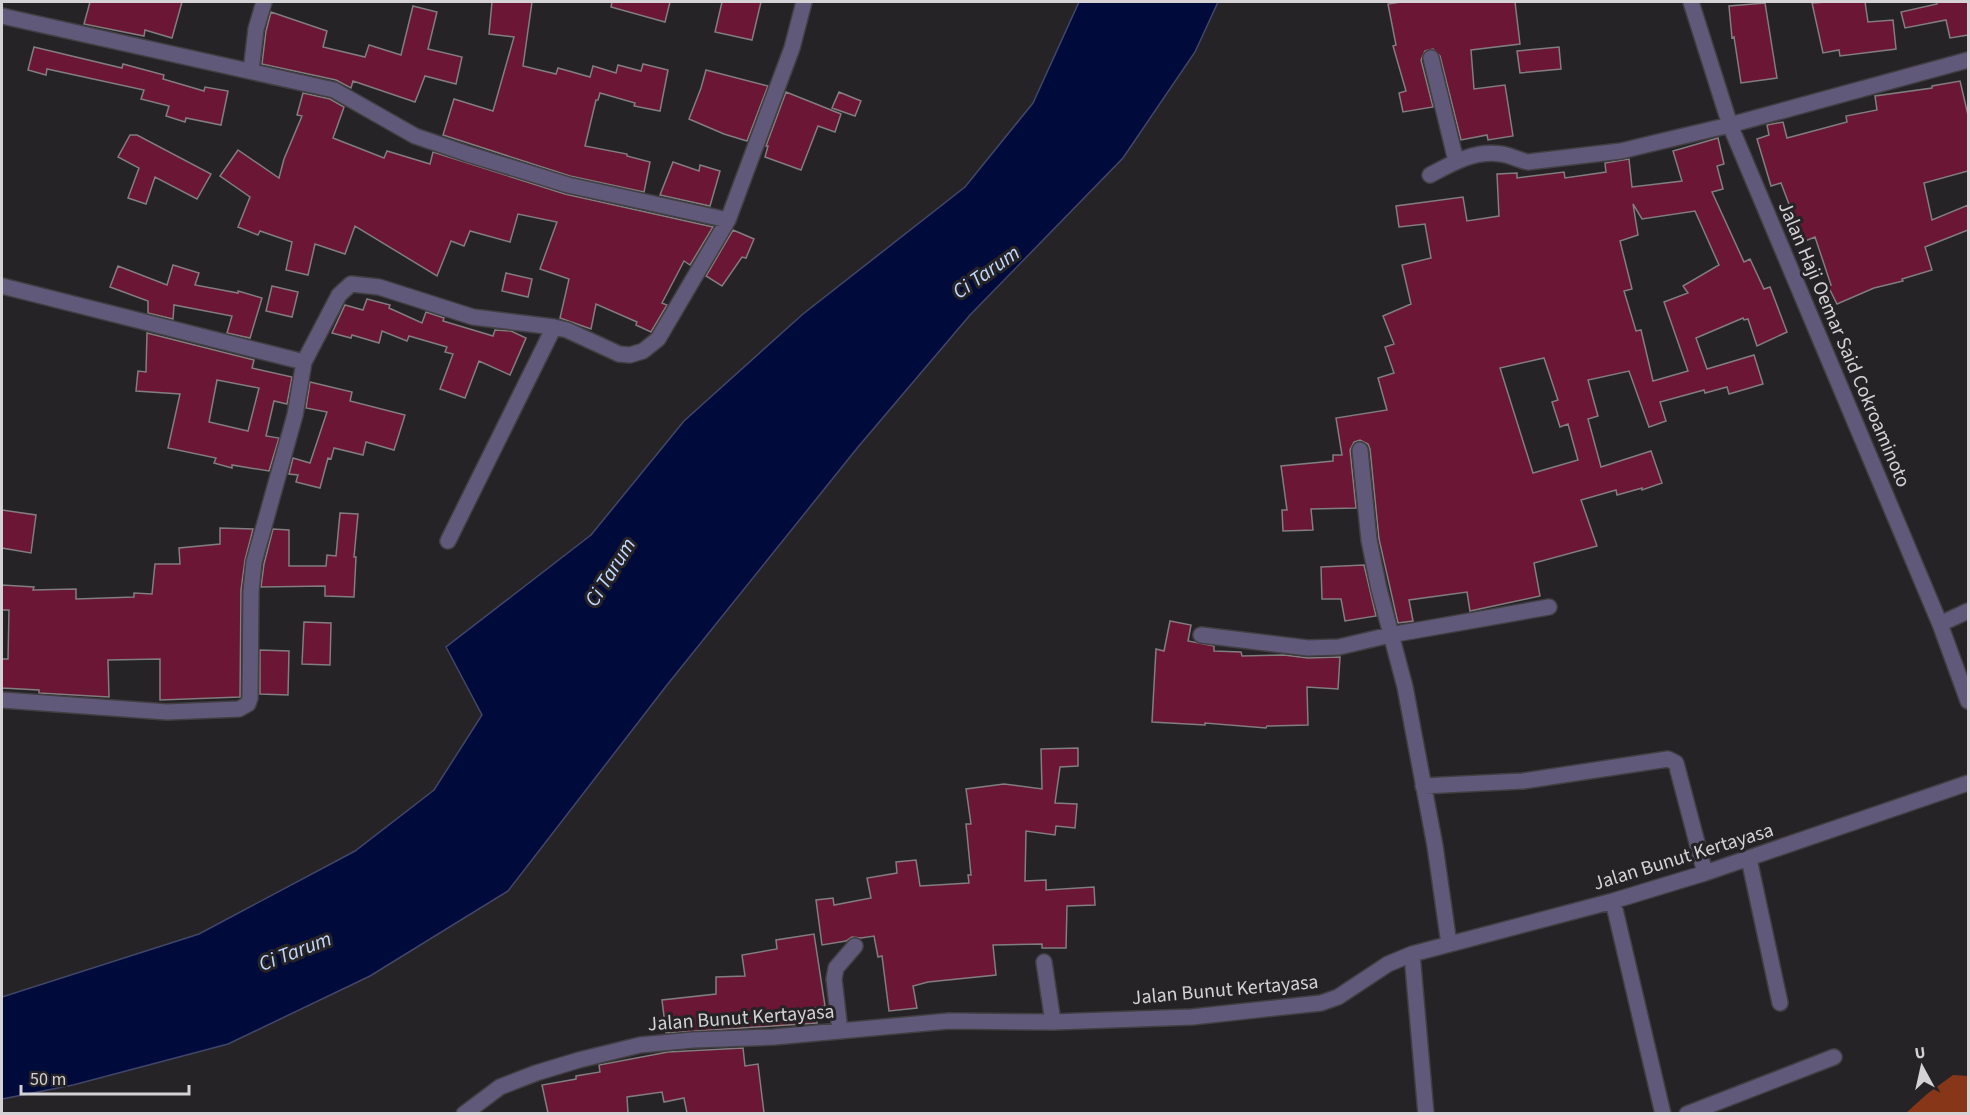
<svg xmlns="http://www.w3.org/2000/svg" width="1970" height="1115" font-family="'Source Sans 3',sans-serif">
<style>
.forest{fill:#873618}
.water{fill:#000b3b;stroke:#404769;stroke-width:1.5}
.building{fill:#6a1634;stroke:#827d7e;stroke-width:1.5;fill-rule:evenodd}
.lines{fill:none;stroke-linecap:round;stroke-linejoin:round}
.minor-casing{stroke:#423f42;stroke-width:18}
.minor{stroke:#61597a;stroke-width:15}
.labels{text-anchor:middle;stroke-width:6;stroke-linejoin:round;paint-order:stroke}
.street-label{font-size:20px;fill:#d4d2d4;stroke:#262326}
.water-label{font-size:21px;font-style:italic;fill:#c1d8ff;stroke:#262326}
</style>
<rect width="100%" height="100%" fill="#262326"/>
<path class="forest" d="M1953,1075L1968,1076V1113H1906L1927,1094Z"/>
<path class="water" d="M1079,2H1218L1195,52L1123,158L970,315L858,447L667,685L508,891L370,976L228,1044L73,1085L2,1099V997L199,934L355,851L434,790L482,715L446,647L591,535L684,421L803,314L965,187L1033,103Z"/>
<path class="building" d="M90,2H182L172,38L145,30L144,36L84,24Z
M492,2H532L523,66L556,74L558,68L590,77L593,66L616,73L618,65L641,71L643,64L668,70L660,111L634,106L635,103L600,93L598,100H596L585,146L627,154V156L650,162L644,192L570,176L443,135L454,99L493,111L514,37L489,34Z
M612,2H670L665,22L611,7Z
M722,2H761L752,40L715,32Z
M1401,2H1515L1520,44L1471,50L1474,89L1505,85L1513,136L1488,140L1487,135L1461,140L1440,56L1433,49L1425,51L1421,60L1433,107L1403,112L1399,93L1406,91L1393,46L1396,45L1388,4Z
M1828,2H1865L1868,22L1893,20L1896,49L1840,56L1839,50L1823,53L1812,3Z
M1937,2H1968V35L1950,38L1946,20L1905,28L1901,12L1937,4Z
M1765,3L1777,78L1741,83L1734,37L1732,38L1729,6Z
M413,6L437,12L428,49L462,57L456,84L425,76L415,102L353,81L351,88L336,80L262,64L266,31L271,12L327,31L323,47L365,57L369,45L401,55Z
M34,47L122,68L123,64L164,75L163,79L204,91L205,87L228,91L221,125L186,118L185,122L166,116L169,106L141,99L144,90L47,69L46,75L28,70Z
M1559,47L1561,69L1520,73L1517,51Z
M706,70L768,86L747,141L724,134L689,119L701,88Z
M1960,81L1968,115V171L1924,183L1932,220L1968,205V230L1925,247L1932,270L1902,279L1903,281L1874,288L1837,304L1828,286L1831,285L1815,237L1795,245L1786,224L1795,220L1781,183L1771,186L1757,139L1769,135L1767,125L1783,122L1787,138L1847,122L1846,116L1877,110L1875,96L1932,88V86Z
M786,92L841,114L835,132L818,126L801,170L765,157L768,146H766Z
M839,92L861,101L855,116L832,108Z
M303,93L330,99L344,107L333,138L384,158L387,151L430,164L433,152L565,194L713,227L690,265L684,261L662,303L667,305L651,332L636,325L637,322L596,304L591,329L560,318L569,279L540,269L557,222L518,214L510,242L470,231L464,246L451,241L437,276L355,226L345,254L315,244L308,275L286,270L292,242L260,231L258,235L238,227L250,197L220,176L238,150L279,178L284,159L302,116L297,115Z
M130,135H137L211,174L197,199L155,177L146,204L128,198L139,168L118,157Z
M1718,138L1724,164L1717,166L1723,189L1712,192L1744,262L1750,259L1764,289L1770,287L1787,332L1757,346L1748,319L1744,320L1743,318L1696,338L1707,369L1754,355L1763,384L1729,394L1727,387L1705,393L1704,390L1660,402L1666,421L1649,427L1629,371L1588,380L1598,416L1588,419L1601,467L1651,451L1662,483L1642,490V488L1617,495L1616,490L1581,500L1597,546L1534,563L1540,596L1470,611L1467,592L1409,600L1413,621L1398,623L1379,539L1370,449L1368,444L1360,440L1354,442L1350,450L1356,508L1311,509L1313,530L1283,531L1282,510H1287L1281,466L1333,461V455H1342L1336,418L1387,410L1378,378L1394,373L1385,347L1394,344L1383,316L1411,304L1402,265L1431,258L1425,224L1399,227L1396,206L1463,197L1467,221L1499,216L1497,174L1517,173V178L1564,172L1565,178L1606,172L1605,163L1629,159L1632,187L1682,181L1673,151ZM1633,204L1642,219L1695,211L1719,265L1683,286L1688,293L1664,302L1688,371L1653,381L1641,330L1636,331L1624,291L1632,289L1620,241L1638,235ZM1544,358L1558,400L1552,402L1560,427L1568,424L1578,460L1533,473L1500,368Z
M673,162L699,171L700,165L720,171L710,206L660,195Z
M733,230L754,239L746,258L742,257L722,286L706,276Z
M173,265L199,273L195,285L238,293V291L262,298L250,338L227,333L232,316L174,305L173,319L148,313V301L110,287L118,266L167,285Z
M506,273L532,279L528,297L502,291Z
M272,286L298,292L292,317L266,311Z
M367,299L390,305L389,308L422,323L426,312L444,318L443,321L493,336L495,330L511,331L526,338L510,375L479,361L465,398L440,389L453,354L445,352L447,347L409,336L407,341L382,331L379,343L352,335L351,338L332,333L345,305L363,310Z
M147,333L254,360L252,368L292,377L287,404L274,401L266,436L279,438L269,471L232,465V468L214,463L216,458L168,448L180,394L136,391L138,371L146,372ZM217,380L259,388L248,431L209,422Z
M310,382L352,392L350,401L405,415L394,450L366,442L363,455L334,448L331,459L328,458L320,488L296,482L298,475L289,474L293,458L310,463L327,412L306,408Z
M2,510L36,515L31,553L2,548Z
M340,513L358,514L354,557H356L354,597L325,596V586L261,587L264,564L273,529L289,530V566H326L327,555L336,556Z
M220,528L253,529L245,560L241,590L240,697L160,700V659L108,660L109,697L39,693V690L2,688V659H8L9,610H2V585L34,587L33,590L76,589V599L134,597V593L152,594L155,564H180L179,548L220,544Z
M1364,565L1376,616L1345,621L1341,599H1322L1321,567Z
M1170,621L1191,625L1188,641L1214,646V651L1241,652L1242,656L1284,655L1308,658L1340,657L1338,689L1307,687L1308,725L1267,726L1266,728L1205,723V725L1152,722L1156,649L1164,651Z
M304,622L331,623L330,665L302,664Z
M260,650L289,651L288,695L260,694Z
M1078,748V766L1060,767L1055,803L1077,804L1075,828L1056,826L1055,835L1026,831L1025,881L1046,880V890L1094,887L1095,905L1067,906L1066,948H1042V944L993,945L996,975L928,982L913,986L917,1008L889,1011L882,956L878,957L874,936L861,938L852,937L846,941L822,945L816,900L833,898L834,905L871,898L867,878L897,873L896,862L916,860L920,886L969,883L968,875H971L966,824H971L966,789L1004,784L1042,789L1041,749Z
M814,934L825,1006L814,1008L817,1023L666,1033L662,1000L716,994V977L745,976L742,955L777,949L776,940Z
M743,1048L745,1066L758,1064L764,1113H687L684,1098L664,1102L662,1092L627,1097L628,1113H548L542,1085L576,1079V1076L600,1072L599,1065L668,1052Z"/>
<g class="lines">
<defs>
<path id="minor" d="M1691,2L1730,125L1940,624L1968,701
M2,16L334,90L415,136L468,154L568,185L728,220
M1431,58L1456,161
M251,71L256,29L264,2
M1430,175C1452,163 1475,150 1501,154C1510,155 1518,160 1528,162L1621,151L1654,143L1730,125L1968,60
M2,286L304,362
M1360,450L1369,540L1379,589L1405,687L1435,846L1449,944
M448,541L554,327
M1940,624L1968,611
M1201,635L1308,648L1339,647L1390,635L1549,607
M2,700L167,712L239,709L248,704L250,698L251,591L254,562L295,415L304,362L339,295L351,284L379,287L473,317L554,327L567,330L619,354L630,355L643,351L658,339L728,220L792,48L804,2
M1423,786L1523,781L1668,759L1676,763L1705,873
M1749,859L1780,1003
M1613,901L1663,1114
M1412,954L1426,1114
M1044,962L1053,1022
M840,1031L834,979L836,968L855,946
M464,1114L500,1087L536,1073L579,1060L640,1045L693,1040L774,1037L949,1021L1053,1022L1192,1017L1321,1003L1338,997L1388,964L1412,954L1613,901L1705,873L1968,783
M1687,1114L1834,1057"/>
</defs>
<use href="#minor" class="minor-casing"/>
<use href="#minor" class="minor"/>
</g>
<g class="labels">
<g class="street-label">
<text transform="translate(1845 344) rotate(67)" y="7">Jalan Haji Oemar Said Cokroaminoto</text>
<text transform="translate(1683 856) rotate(-17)" y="7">Jalan Bunut Kertayasa</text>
<text transform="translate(1225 989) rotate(-5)" y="7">Jalan Bunut Kertayasa</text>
<text transform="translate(741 1017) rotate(-4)" y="7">Jalan Bunut Kertayasa</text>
</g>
<g class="water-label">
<text transform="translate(986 272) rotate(-35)" y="7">Ci Tarum</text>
<text transform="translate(610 572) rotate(-58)" y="7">Ci Tarum</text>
<text transform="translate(295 951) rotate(-21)" y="7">Ci Tarum</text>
</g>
</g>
<rect width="1970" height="1115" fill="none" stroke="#d4d2d4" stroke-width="6"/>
<g transform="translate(1922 1067) rotate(352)" stroke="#262326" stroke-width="4.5" paint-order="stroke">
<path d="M0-4.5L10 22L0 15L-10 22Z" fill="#d4d2d4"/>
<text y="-9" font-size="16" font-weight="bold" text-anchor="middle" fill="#d4d2d4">U</text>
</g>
<path d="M21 1085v9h168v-9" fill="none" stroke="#d4d2d4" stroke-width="3"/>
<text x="30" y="1085" font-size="18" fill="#d4d2d4" stroke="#262326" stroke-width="4.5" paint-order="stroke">50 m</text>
</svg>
